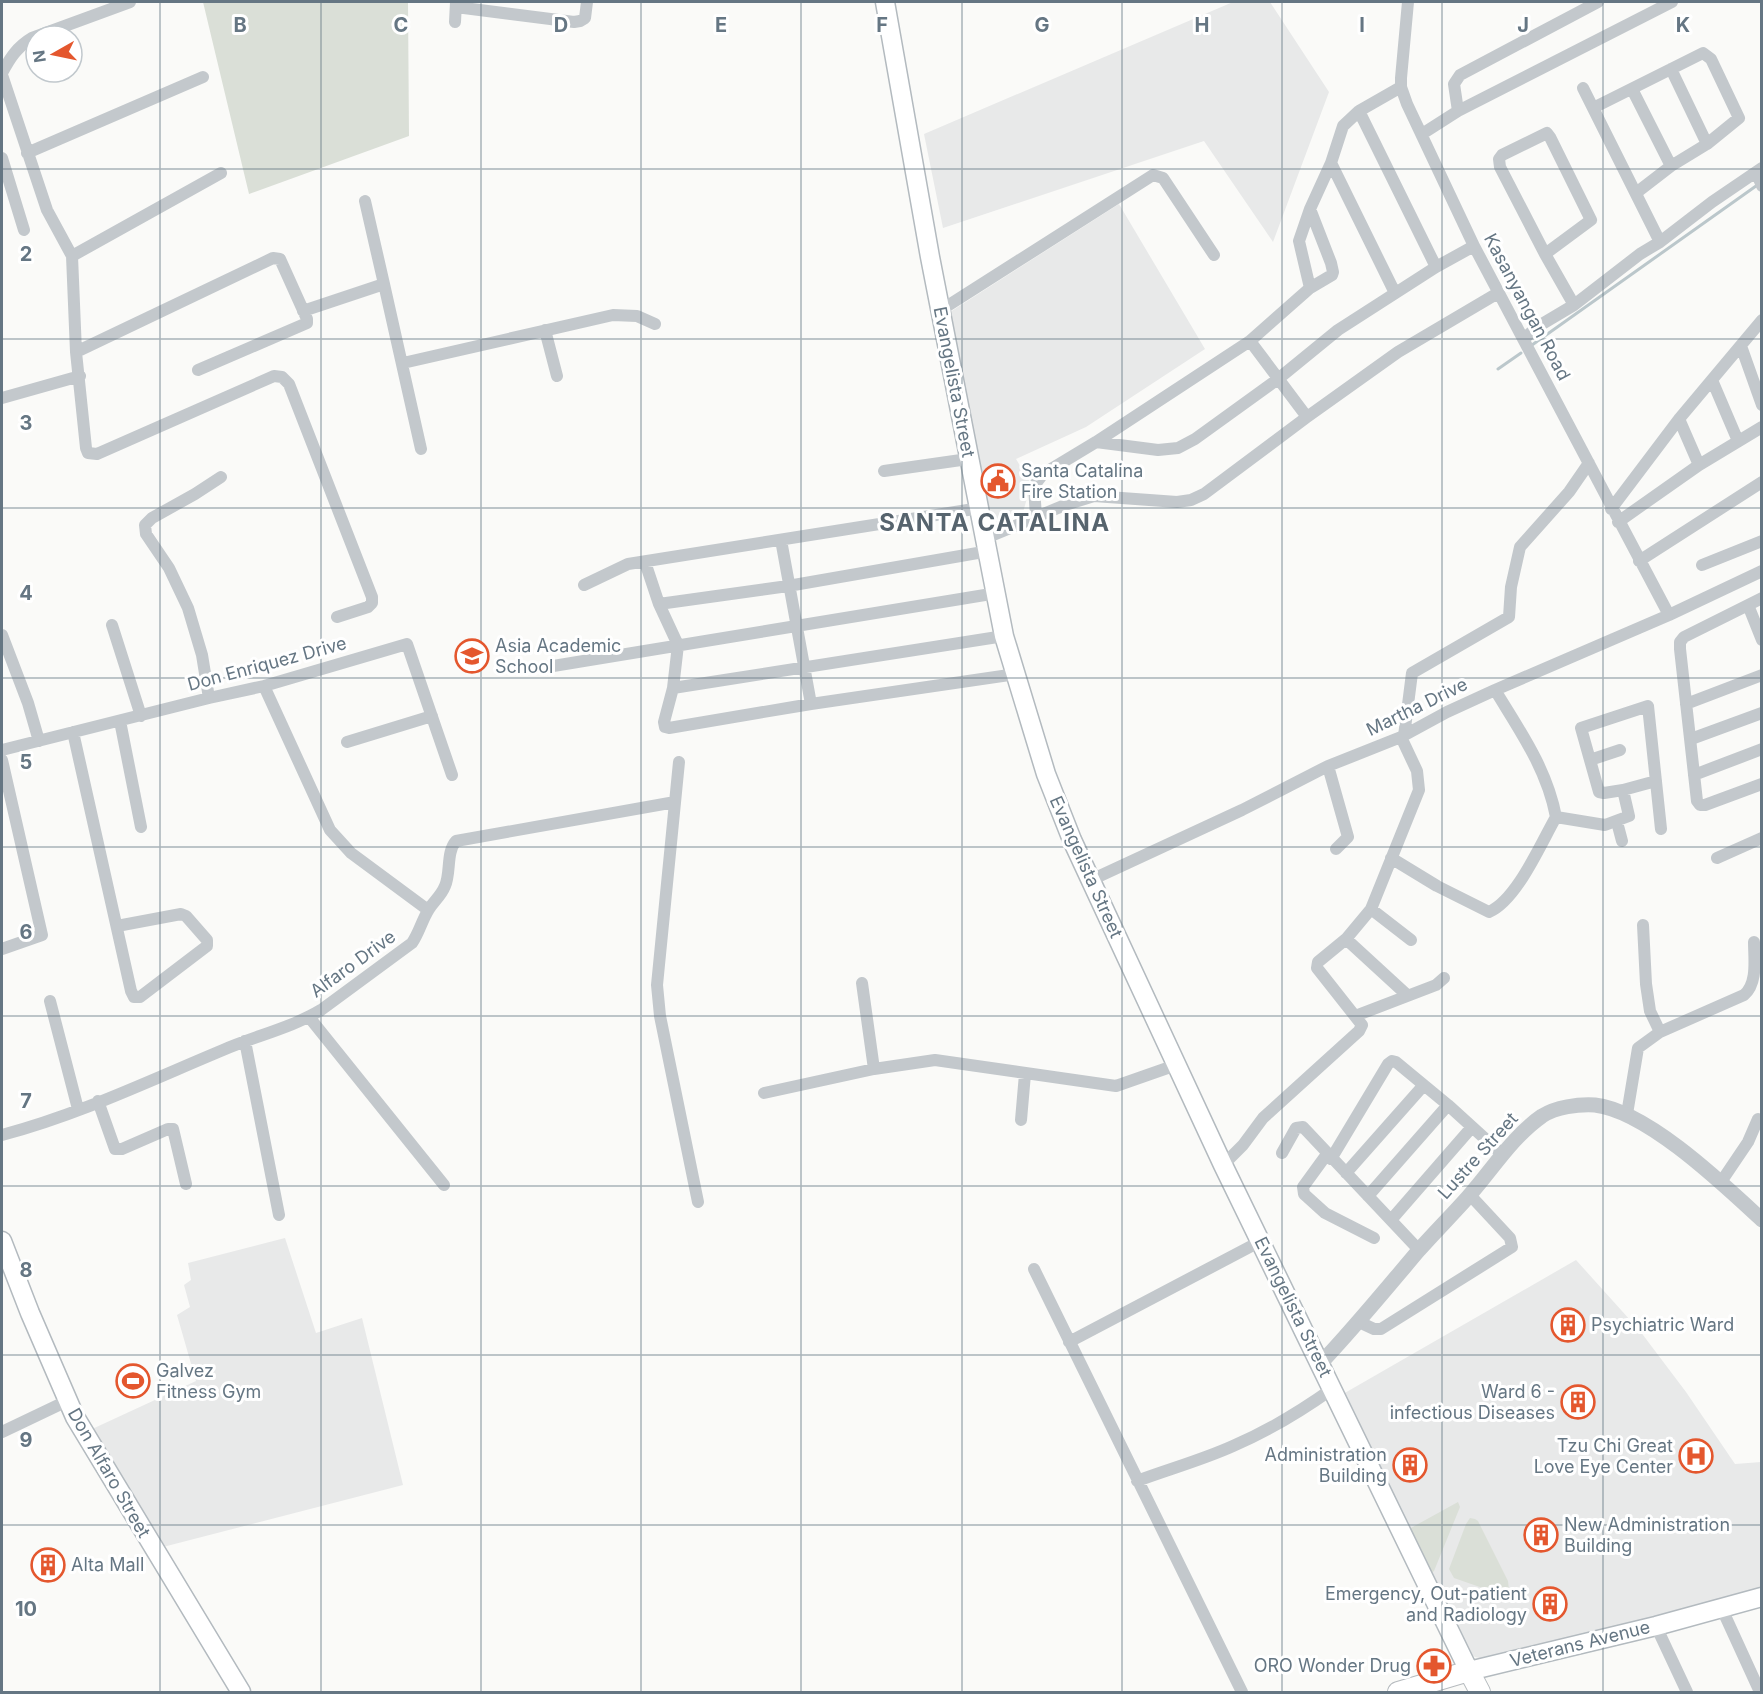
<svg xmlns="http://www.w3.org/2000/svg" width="1763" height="1694" font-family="Inter,sans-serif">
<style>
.built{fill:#e8e9e9}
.green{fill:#dadfd7}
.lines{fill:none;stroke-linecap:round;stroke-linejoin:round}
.stream{stroke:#bbc7cb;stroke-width:3}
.secondary-casing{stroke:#b3babf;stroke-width:21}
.primary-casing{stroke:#b5babe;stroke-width:22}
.minor{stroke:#c3c8cc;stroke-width:12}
.tertiary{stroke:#c3c8cc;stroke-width:15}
.secondary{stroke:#fff;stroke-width:18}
.primary{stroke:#fff;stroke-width:20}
.grid{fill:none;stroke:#657683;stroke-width:1.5;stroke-opacity:0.55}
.labels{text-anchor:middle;stroke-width:6;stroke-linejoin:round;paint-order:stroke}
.street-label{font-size:18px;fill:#657683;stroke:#fff}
.poi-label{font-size:18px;fill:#657683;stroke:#fff;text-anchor:start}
.district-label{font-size:24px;font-weight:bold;letter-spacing:1.5px;fill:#57646e;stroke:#fff}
.grid-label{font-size:20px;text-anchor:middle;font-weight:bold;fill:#657683;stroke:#fff;stroke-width:6;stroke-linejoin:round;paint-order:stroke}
</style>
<rect width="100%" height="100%" fill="#fafaf8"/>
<path class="built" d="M1233,2H1270L1329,92L1273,242L1204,141L943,228L924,134Z
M1119,204L1205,349L1086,427L1016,459L1031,484L1022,516L988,527L965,384L950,312Z
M285,1238L316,1333L362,1318L403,1485L163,1547L90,1430L196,1381L177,1315L190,1307L184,1285L191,1280L188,1263Z
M1576,1260L1640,1331L1686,1392L1735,1464L1761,1462V1591L1483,1659L1475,1657L1469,1653L1343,1394Z"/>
<path class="green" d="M203,2H408L409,136L249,194Z
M1458,1502L1460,1507L1434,1571L1430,1574L1409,1529Z
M1470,1518L1475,1519L1478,1521L1508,1581L1509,1590L1506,1594H1500L1454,1578L1449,1569L1466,1524Z"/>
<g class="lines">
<path class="stream" d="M1532,345L1756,186
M1498,369L1521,353"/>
<defs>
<path id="secondary" d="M885,2L930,257L1004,636L1046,774L1072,840L1223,1165L1469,1671L1656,1626L1762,1597
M2,1241L30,1313L75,1417L241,1692"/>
<path id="primary" d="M1398,1692L1469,1671L1480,1692"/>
</defs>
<use href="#secondary" class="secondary-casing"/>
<use href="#primary" class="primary-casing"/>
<path class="minor" d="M1408,2L1401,78V87L1407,104L1474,246L1669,615
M456,7L574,22L580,21L585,18L587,2
M455,22L456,2
M1671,69L1707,144
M2,73C10,58 17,47 32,38L130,2
M2,75L47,210L72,256L221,173
M1583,88L1660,242
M1632,89L1671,166
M1593,108L1703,53L1711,59L1739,118L1707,144L1671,166L1636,193
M1359,111L1436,267
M1458,111L1454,84L1460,75L1598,2
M1422,134L1458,111L1672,2
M27,153L203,77
M2,158L24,230
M1331,163L1395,293
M1756,172L1762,186
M365,201L384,284
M1545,254L1591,220L1550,137L1547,133L1502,155L1499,159L1500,167L1545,254L1574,305
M72,256L76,352L86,448L88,453L97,454L274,376L282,377L289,384L372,597V603L368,607L337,617
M1310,288L1299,241L1310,209L1331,163L1343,126L1359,111L1401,87
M941,310L1153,175L1163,178L1214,255
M303,311L384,284L421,449
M545,330L557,376
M1524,339L1537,327L1574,305L1640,254L1660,242L1712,202L1762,168
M1250,341L1307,417
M1741,346L1762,405
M76,352L273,258L280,259L307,319V323L198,370
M403,363L613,315L637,316L655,324
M1712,380L1738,441
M2,398L80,376
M1679,419L1699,465
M1096,442L1158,450L1178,448L1195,439L1278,379L1338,330L1436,267L1474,246
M884,471L968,459
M1611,509L1679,419L1762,320
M1036,517L1034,486L1043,474L1096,442L1250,341L1310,288L1332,275L1333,272L1331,263L1310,209
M1618,522L1699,465L1762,427
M986,538L1065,505L1094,496L1177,502L1191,500L1204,494L1307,417L1398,352L1498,293
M781,540L811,704
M1639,561L1762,482
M645,562L659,604L678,645L673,688L664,722L665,727L669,728L811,704L1016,674
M1702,565L1762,541
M584,585L628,564L980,508
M1762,598L1684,637L1680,642V649L1697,801L1700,805H1705L1762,784
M659,604L788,586L989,551
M1748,605L1762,640
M112,625L141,716
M2,635L28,703L39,741
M541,668L997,593
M264,686L330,830L351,853L428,910
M673,688L1004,636
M1495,690C1520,731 1547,769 1556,817
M209,698L202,655L188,608L169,568L146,534L145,525L152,518L195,494L221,477
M1686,704L1762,675
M120,721L141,827
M73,732L131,991L134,997H140L207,946V940L186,916L181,914L117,926
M1404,736L1412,673L1509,617L1511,587L1520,547L1569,492L1589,463
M1691,739L1762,713
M347,742L432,716
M2,750L209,698L264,686L407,644L452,775
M2,760L42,935L2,949
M1590,760L1620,750
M679,762L657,985L660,1016L698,1202
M1328,766L1348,837L1336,849
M1694,775L1762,749
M1623,790L1604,793L1599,792L1581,728L1648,706L1661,829
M1617,822L1622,841
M1391,858L1437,886L1489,912C1517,900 1541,843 1556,817L1605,825L1629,816L1623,790L1656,781
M1717,858L1762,838
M1091,880L1242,810L1328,766L1401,737L1447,712L1495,690L1669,615L1762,571
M1371,909L1411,940
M1643,925L1646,984L1650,1011L1660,1032
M1346,939L1371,909L1419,790L1417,771L1401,737
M862,983L874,1069
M50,1001L78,1109
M1355,1016L1436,985L1444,978
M309,1017L444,1185
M245,1041L279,1215
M764,1093L874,1069L935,1060L1116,1086L1176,1065
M98,1101L115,1149H122L168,1129H173L186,1184
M1627,1114L1638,1048L1660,1032L1744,995C1758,983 1754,959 1754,942
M1021,1120L1025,1074
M2,1135C78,1115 151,1080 223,1050C255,1036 291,1028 321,1010L412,943C419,933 422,920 429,909C434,901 441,896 445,886C451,873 446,852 456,841L675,802
M1282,1153L1296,1128L1303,1127L1419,1250
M1327,1154L1303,1187L1304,1194L1325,1213L1374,1238
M1331,1159L1388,1064L1392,1061L1396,1062L1448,1105L1503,1155
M1223,1165L1243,1145L1263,1118L1359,1031L1362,1025L1317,968L1318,962L1346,939L1407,995
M1346,1173L1423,1086
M1721,1182L1748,1142L1758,1119
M1368,1196L1448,1105
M1391,1220L1472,1127
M1034,1269L1242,1692
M1359,1322L1374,1329H1381L1512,1247L1510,1238L1470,1195
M1069,1342L1261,1241
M2,1432L67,1401
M1137,1481C1169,1469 1202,1460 1233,1446C1268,1431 1301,1411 1332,1389
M1722,1609L1760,1692
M1656,1626L1687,1692"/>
<path class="tertiary" d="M1320,1364C1355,1327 1386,1289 1419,1250C1435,1232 1452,1215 1468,1197C1492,1170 1512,1137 1542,1116C1556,1107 1578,1104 1595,1105C1647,1111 1723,1184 1762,1220"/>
<use href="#secondary" class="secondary"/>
<use href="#primary" class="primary"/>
</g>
<path class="grid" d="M160,2V1692M321,2V1692M481,2V1692M641,2V1692M801,2V1692M962,2V1692M1122,2V1692M1282,2V1692M1442,2V1692M1603,2V1692M2,169H1762M2,339H1762M2,508H1762M2,678H1762M2,847H1762M2,1016H1762M2,1186H1762M2,1355H1762M2,1525H1762"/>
<defs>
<symbol id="civic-ring" viewBox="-11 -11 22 22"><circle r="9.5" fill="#fff" stroke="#e4572e" stroke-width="1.5"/><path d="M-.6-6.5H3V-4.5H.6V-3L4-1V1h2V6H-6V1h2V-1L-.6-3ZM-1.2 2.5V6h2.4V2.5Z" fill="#e4572e"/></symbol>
<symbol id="school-ring" viewBox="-11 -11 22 22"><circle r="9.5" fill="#fff" stroke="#e4572e" stroke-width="1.5"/><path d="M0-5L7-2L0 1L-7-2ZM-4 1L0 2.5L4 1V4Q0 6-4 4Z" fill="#e4572e"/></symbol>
<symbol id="building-ring" viewBox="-11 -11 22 22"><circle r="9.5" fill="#fff" stroke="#e4572e" stroke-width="1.5"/><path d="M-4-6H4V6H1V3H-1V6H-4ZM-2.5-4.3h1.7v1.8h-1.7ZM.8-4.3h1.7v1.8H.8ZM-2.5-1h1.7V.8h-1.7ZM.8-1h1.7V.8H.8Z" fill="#e4572e"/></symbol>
<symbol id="stadium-ring" viewBox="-11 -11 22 22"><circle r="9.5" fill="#fff" stroke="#e4572e" stroke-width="1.5"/><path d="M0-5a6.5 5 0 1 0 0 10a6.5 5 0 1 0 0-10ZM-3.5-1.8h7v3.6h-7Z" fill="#e4572e"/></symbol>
<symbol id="hospital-ring" viewBox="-11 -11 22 22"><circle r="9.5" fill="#fff" stroke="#e4572e" stroke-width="1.5"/><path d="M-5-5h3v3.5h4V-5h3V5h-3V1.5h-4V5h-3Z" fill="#e4572e"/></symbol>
<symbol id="pharmacy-ring" viewBox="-11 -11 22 22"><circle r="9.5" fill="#fff" stroke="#e4572e" stroke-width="1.5"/><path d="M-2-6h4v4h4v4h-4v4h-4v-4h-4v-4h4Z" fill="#e4572e"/></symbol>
</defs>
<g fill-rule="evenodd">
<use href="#civic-ring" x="979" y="462" width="38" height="38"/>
<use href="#school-ring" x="453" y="637" width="38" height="38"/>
<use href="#building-ring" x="1549" y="1306" width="38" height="38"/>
<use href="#stadium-ring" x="114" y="1362" width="38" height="38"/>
<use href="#building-ring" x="1559" y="1383" width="38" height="38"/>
<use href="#hospital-ring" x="1677" y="1437" width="38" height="38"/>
<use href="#building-ring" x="1391" y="1446" width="38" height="38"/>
<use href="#building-ring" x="1522" y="1516" width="38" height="38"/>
<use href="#building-ring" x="29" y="1546" width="38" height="38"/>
<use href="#building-ring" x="1531" y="1585" width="38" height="38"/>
<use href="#pharmacy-ring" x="1415" y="1647" width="38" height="38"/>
</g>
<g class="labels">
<g class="street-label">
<text transform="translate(1527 307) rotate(62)" y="6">Kasanyangan Road</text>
<text transform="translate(954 382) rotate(79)" y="6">Evangelista Street</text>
<text transform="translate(267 664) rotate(-15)" y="6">Don Enriquez Drive</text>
<text transform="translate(1417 707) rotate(-26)" y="6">Martha Drive</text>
<text transform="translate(1086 867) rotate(66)" y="6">Evangelista Street</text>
<text transform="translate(353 964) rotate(-36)" y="6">Alfaro Drive</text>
<text transform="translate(1478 1156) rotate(-48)" y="6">Lustre Street</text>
<text transform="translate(1293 1307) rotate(64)" y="6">Evangelista Street</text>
<text transform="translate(109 1473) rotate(60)" y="6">Don Alfaro Street</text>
<text transform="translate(1580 1644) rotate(-14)" y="6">Veterans Avenue</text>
</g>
<g class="poi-label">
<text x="1021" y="477">Santa Catalina<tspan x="1021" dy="21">Fire Station</tspan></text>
<text x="495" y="652">Asia Academic<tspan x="495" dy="21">School</tspan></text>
<text x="1591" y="1331">Psychiatric Ward</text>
<text x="156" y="1377">Galvez<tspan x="156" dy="21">Fitness Gym</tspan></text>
<text x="1555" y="1398" text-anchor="end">Ward 6 -<tspan x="1555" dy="21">infectious Diseases</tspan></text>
<text x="1673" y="1452" text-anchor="end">Tzu Chi Great<tspan x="1673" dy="21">Love Eye Center</tspan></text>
<text x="1387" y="1461" text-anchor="end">Administration<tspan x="1387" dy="21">Building</tspan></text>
<text x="1564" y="1531">New Administration<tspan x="1564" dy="21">Building</tspan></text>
<text x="71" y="1571">Alta Mall</text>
<text x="1527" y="1600" text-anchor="end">Emergency, Out-patient<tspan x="1527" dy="21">and Radiology</tspan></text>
<text x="1411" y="1672" text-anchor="end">ORO Wonder Drug</text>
</g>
<g class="district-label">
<text x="995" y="531">SANTA CATALINA</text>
</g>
</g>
<g class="grid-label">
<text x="240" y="32">B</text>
<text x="401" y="32">C</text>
<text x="561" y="32">D</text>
<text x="721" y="32">E</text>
<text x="882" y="32">F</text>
<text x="1042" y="32">G</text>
<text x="1202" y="32">H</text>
<text x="1362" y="32">I</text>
<text x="1523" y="32">J</text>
<text x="1683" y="32">K</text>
<text x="26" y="261">2</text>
<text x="26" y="430">3</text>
<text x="26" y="600">4</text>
<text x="26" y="769">5</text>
<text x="26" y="939">6</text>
<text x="26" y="1108">7</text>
<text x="26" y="1277">8</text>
<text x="26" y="1447">9</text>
<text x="26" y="1616">10</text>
</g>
<rect width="1763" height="1694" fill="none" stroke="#657683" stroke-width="6"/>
<g transform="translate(54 54) rotate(261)"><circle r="28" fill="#ffffff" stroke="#c1c8cd" stroke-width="1.5"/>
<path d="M0-4.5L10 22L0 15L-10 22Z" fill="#e4572e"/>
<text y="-9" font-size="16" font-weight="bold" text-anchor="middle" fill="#657683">N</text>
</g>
</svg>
